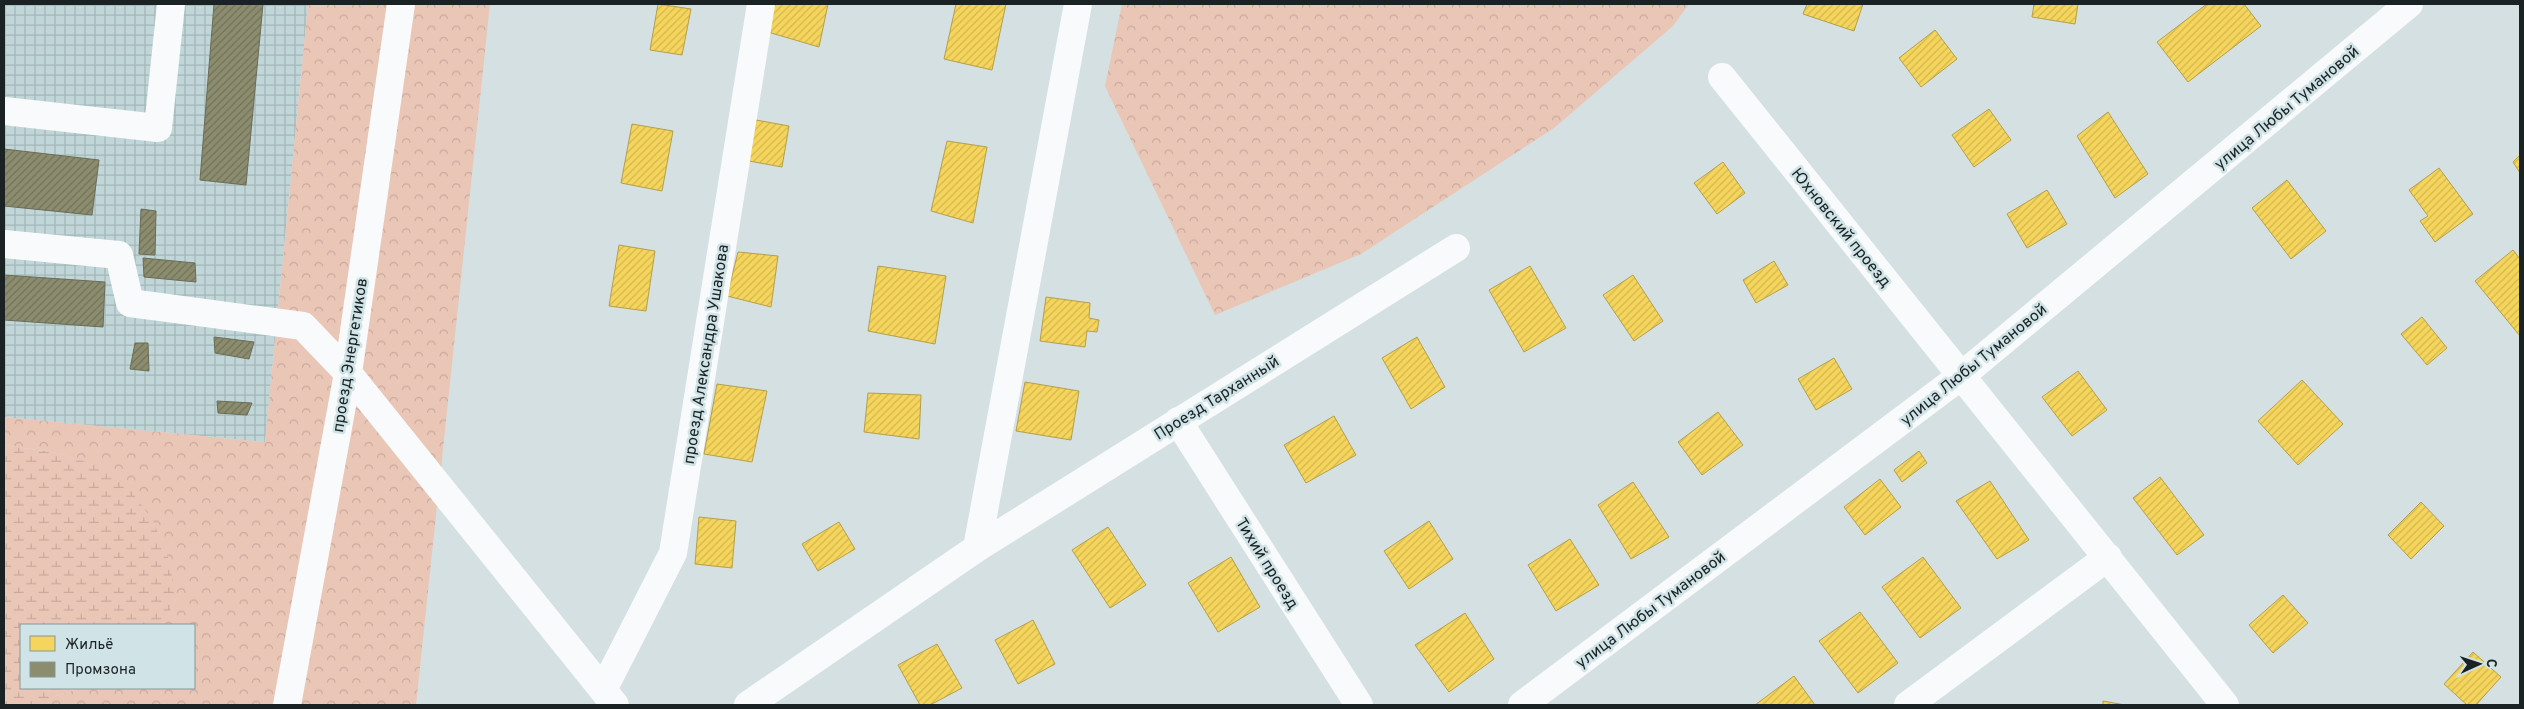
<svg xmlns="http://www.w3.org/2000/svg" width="2524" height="709" font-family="Overpass,sans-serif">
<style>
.industrial{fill:url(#industrial-grid)}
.forest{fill:url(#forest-crowns)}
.wetland{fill:url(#wetland-marsh)}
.homes{fill:url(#homes-hatch);stroke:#b49f4b}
.industry{fill:url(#industry-hatch);stroke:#6a6c58}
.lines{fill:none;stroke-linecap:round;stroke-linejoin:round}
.minor{stroke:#f9fafb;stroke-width:28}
.labels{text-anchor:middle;stroke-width:5;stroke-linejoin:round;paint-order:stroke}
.street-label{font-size:16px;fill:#1b2223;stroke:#d0e4e7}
</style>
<defs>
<pattern id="industrial-grid" width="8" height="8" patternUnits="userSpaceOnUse" patternTransform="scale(1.25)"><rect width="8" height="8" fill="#c0d6d8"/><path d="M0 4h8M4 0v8" fill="none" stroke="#a4b7b9"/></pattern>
<pattern id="forest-crowns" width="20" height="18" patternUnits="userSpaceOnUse" patternTransform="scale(1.25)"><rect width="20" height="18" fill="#eac6b7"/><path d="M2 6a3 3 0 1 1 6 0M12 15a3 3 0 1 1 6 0" fill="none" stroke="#c8aa9d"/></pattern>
<pattern id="wetland-marsh" width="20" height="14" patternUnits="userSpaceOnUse" patternTransform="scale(1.25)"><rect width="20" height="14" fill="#eac6b7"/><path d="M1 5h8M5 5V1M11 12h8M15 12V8" fill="none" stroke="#c8aa9d"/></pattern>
<pattern id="homes-hatch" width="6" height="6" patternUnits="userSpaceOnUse" patternTransform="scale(1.25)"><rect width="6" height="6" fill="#f6d55c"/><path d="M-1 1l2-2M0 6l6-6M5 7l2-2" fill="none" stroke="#d2b750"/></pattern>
<pattern id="industry-hatch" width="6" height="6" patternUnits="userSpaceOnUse" patternTransform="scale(1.25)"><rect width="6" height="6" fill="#8c8c6e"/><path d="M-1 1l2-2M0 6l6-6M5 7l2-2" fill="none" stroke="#72725a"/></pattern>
</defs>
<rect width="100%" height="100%" fill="#d5e0e2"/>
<path class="industrial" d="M4,4H308L265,442L4,417Z"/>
<path class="forest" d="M308,4H490L416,705H46L56,696L81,688H194V625H162L176,600L96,465L57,453L4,445V417L265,442Z
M1122,4H1689L1673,26L1554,128L1361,254L1215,315L1105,86Z"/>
<path class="wetland" d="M4,445L57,453L96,465L130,489L153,521L169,560L176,600L162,625H21V688H80L56,696L46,705H4Z"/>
<path class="homes" d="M658,4L691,9L682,55L650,50Z
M770,4H828L819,47L761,30Z
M956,4H1006L992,70L944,59Z
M1807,4H1863L1854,31L1803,14Z
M2034,4H2078L2075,24L2032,17Z
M2207,4H2244L2261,26L2188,82L2157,42Z
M1935,30L1957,59L1921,87L1899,58Z
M1989,109L2011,140L1974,167L1952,135Z
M2108,112L2148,174L2115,198L2077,136Z
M756,120L789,126L782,167L749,161Z
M632,124L673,131L662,191L621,183Z
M947,141L987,147L973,223L931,211Z
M2520,155V173L2513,162Z
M1723,162L1745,193L1717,214L1694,183Z
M2439,168L2473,214L2435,242L2420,221L2428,216L2409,190Z
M2287,180L2326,231L2291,259L2252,208Z
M2047,190L2067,224L2027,248L2007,214Z
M619,245L655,251L646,311L609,306Z
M2513,250L2520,259V336L2475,281Z
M738,252L778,256L771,307L727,296Z
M1774,261L1788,285L1756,303L1743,280Z
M878,266L946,276L935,344L868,331Z
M1530,266L1566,328L1524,352L1489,290Z
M1633,275L1663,321L1634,341L1603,295Z
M1046,297L1090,303L1089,318L1099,320L1097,332L1087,331L1085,347L1040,341Z
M2422,317L2447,348L2427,365L2401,334Z
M1417,337L1445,387L1411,409L1382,358Z
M1834,358L1852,389L1816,410L1798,379Z
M2078,371L2107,410L2072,436L2042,397Z
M2302,380L2343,424L2298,465L2258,421Z
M1025,382L1079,391L1071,440L1016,431Z
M717,384L767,391L752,462L704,454Z
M868,393L921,395L919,439L864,432Z
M1718,412L1743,445L1702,475L1678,442Z
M1334,416L1356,455L1306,483L1284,445Z
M1919,451L1927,463L1902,482L1894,470Z
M2160,477L2204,535L2177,555L2133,498Z
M1880,479L1901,507L1865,535L1844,507Z
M1990,481L2029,540L1997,559L1956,501Z
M1633,482L1669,537L1631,559L1598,505Z
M2421,502L2444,526L2411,559L2388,535Z
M699,517L736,521L732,568L695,564Z
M1429,521L1453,559L1409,589L1384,551Z
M839,522L855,549L818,571L802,544Z
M1108,527L1146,585L1110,608L1072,550Z
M1570,539L1599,585L1556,611L1528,565Z
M1231,557L1260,607L1218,632L1188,583Z
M1923,557L1961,608L1920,638L1882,587Z
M2283,595L2308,623L2273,653L2249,625Z
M1860,612L1898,663L1858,693L1819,641Z
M1465,613L1494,659L1449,692L1415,645Z
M1033,620L1055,664L1018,684L995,640Z
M937,644L962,688L930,705H920L898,665Z
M2473,652L2501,677L2476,705H2467L2444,684Z
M1794,676L1815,705H1755Z
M2103,701L2125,705H2103Z"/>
<path class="industry" d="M214,4H263L246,185L200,180Z
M4,149L99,160L92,215L4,206Z
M141,209L156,211L155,255L139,254Z
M143,258L195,263L196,282L144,277Z
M4,275L105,282L103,327L4,320Z
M214,337L254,342L249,359L215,353Z
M135,343H148L149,371L130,369Z
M217,401L252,403L247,415L218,413Z"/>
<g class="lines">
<path class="minor" d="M1722,77L2225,705
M4,111L158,128L171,4
M4,244L119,255L130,303L303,326L348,373L615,705
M1178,421L1359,705
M977,548L1078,4
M603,690L673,553L761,4
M287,705L348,373L401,4
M748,705L977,548L1456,248
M1522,705L1961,376L2409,4
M1908,705L2108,557"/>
</g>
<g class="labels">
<g class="street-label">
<text transform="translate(2286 107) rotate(-40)" y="6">улица Любы Тумановой</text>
<text transform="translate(1842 227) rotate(51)" y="6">Юхновский проезд</text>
<text transform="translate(705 354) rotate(-81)" y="6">проезд Александра Ушакова</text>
<text transform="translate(349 355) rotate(-81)" y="6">проезд Энергетиков</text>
<text transform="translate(1973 364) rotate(-39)" y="6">улица Любы Тумановой</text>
<text transform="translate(1216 397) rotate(-32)" y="6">Проезд Тарханный</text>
<text transform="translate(1268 563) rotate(58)" y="6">Тихий проезд</text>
<text transform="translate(1650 609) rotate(-37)" y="6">улица Любы Тумановой</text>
</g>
</g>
<rect width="2524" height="709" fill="none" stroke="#1b2223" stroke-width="10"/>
<rect x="20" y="624" width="175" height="65" fill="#d0e4e7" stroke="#889699"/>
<rect x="30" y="636" width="25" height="15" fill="#f6d55c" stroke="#889699"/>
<text x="65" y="649" font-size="15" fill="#1b2223">Жильё</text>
<rect x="30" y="662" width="25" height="15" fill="#8c8c6e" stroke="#889699"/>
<text x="65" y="674" font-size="15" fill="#1b2223">Промзона</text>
<g transform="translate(2479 664) rotate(87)" stroke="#d0e4e7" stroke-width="4" paint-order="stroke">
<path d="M0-4L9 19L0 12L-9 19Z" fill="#1b2223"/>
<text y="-8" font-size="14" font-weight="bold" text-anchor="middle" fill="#1b2223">С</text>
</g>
</svg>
